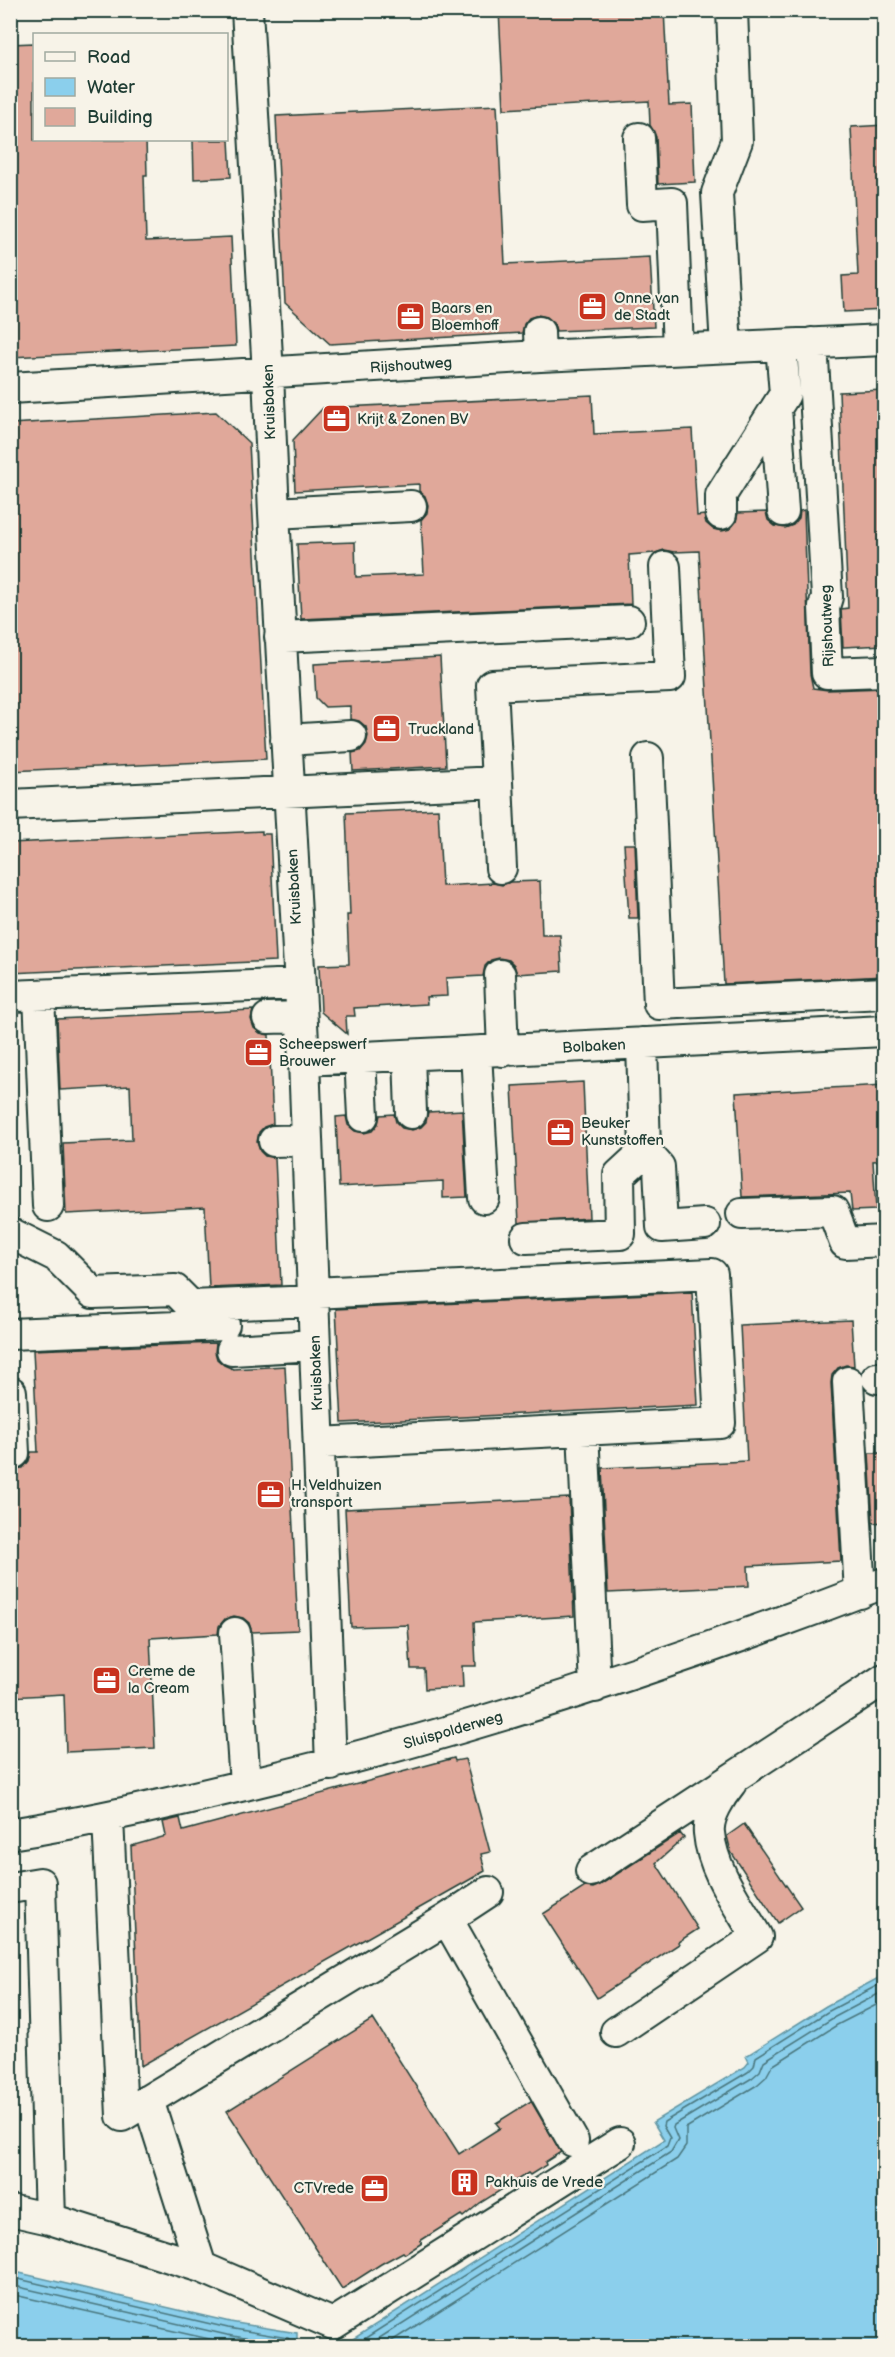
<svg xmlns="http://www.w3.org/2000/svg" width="895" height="2357" font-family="'Balsamiq Sans',sans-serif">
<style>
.water{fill:#8bcfec;stroke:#6095a2;stroke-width:1.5}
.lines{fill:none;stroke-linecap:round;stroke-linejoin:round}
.shore{stroke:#4a777e;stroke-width:1.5}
.building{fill:#e0a89a;stroke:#1f3d34;stroke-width:1.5}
.minor-casing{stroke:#1f3d34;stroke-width:34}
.minor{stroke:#f7f3e8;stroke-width:30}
.labels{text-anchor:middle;stroke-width:4.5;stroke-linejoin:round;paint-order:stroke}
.poi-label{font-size:15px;fill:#1f3d34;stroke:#f7f3e8;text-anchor:start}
.street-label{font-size:15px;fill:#1f3d34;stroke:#f7f3e8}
</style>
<rect width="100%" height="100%" fill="#f7f3e8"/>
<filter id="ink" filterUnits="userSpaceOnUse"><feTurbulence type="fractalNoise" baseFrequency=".0167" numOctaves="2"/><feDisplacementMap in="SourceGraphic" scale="12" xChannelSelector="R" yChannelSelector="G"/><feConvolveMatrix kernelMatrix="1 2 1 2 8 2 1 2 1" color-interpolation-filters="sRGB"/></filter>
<g filter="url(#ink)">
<path class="water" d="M884,1975V2346H342L664,2140L653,2122L745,2067L749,2062L746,2056L826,2006Z
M11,2271L230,2322L297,2333V2342L326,2346H11Z"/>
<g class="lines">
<path class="shore" d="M10,2277L228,2328L288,2338L294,2346
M10,2285L227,2335L282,2344L284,2346
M10,2294L240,2346
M353,2346L667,2146L670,2138L663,2126L664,2122L748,2072L754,2066L756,2057L829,2011L884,1982
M367,2346L671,2152L678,2140L673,2128L674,2125L752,2078L760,2071L764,2061L833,2018L884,1991
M384,2346L677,2159L686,2146V2128L757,2085L766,2077L772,2066L837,2025L884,2001"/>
</g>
<path class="building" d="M499,10H664L669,105L692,104L695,182L658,184L656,137L650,125L649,101L504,109Z
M34,43V140H146L147,175H144L146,241L231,237L236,346L10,357V44Z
M497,105L505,264L650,257L654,327L556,331L554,323L547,317L538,315L529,318L524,324L522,333L330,344L285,303L276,116Z
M885,125V310L844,312L842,276L858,275L851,127Z
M193,140H229L231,177L194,179Z
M885,390V645L843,647L841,609L848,608L839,392Z
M592,395L594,434L692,429L697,516L704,515L706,523L713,529L722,531L730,529L736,522L738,513L766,512L768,520L775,526L785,528L793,525L799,518L800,511L804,510L810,674L813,688L828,690L885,688V976L724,984L699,551L674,552L664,550L655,553L629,555L631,604L301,619L297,544L355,542L356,577L424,574L421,520L427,513L428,505L425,496L419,491V484L295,491L293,440L323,408Z
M216,412L249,443L266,759L10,771V424Z
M440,657L446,766L353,771L352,753L360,751L366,744L368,736L366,727L359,721L350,719V706L325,707L316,698L314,664Z
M438,809L442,886L493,883L502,885L510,882L540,881L542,935H560L562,971L517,974L514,965L509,960L499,958L491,960L485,966L483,976L446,978L447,996L426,997L427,1004L354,1008L355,1016H346L347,1034L321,1012L319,965L349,964L347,915H350L346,813Z
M262,831V834H270L276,961L10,973V843Z
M624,844H635L638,918H629Z
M253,1010L251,1019L254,1028L260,1033L269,1035L273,1124L264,1127L259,1132L257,1142L260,1151L265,1156L275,1158L281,1285L209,1288L205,1207L66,1214L63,1143L132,1140L130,1086L60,1090L57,1019Z
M583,1082L589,1218L519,1223L512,1086Z
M885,1085V1160L873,1161L876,1210L852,1211L850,1193L742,1197L736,1093Z
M462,1110L467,1197L443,1198V1181L339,1187L336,1117L346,1116L348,1125L355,1131L364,1133L372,1131L378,1124L380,1115L394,1114L396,1122L402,1128L412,1130L421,1127L426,1122L428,1112Z
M692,1292L698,1405L342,1423L336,1309Z
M851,1320L854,1366L846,1365L838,1368L832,1375L831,1383L841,1561L748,1566L749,1586L608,1593L602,1468L747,1461L740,1325Z
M216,1343L215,1352L217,1359L224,1365L233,1369L285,1366L298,1630L252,1632L249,1623L243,1618L234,1616L225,1619L219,1626L218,1634L150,1638L155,1748L66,1752L64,1694L10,1697V1469L23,1468L29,1461L31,1452H38L33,1350Z
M869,1453H885V1522L873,1523Z
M569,1498L574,1616L474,1622L476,1666H462L463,1687L425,1689L424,1669H411L408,1625L351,1627L345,1509Z
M454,1758L455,1761L465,1759L490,1852L481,1854L485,1871L141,2066L131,1846L166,1836L163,1822L180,1818L183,1831Z
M744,1824L801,1907L778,1923L731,1852L727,1836Z
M680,1833L684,1838L656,1863L698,1929L678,1942L679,1944L597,1998L543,1914L585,1887L593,1888L600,1885Z
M373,2019L459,2154L500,2128L496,2123L531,2101L561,2152L545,2162L546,2165L530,2175L528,2173L480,2203L463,2217L461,2215L420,2241L422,2243L405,2254L403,2252L381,2264L342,2289L227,2111Z"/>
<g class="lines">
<defs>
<path id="minor" d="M247,10L268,374L274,513L304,1060L331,1765
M639,138L642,205L672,203L678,349
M539,332L540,356
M812,343L827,597L824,607L827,673L884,671
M726,347L717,193L737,141L732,10
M10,388L540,356L884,340
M776,408L783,511
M274,513L411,506
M721,514V495L785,394L781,345
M280,637L629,621
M286,740L351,736
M648,758L659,1004L884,993
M497,782L501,868
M10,805L497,782L492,685L670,677L665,567
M500,975L503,1051
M39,995L48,1206
M10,996L299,984
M268,1018L301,1017
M642,1043L645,1151L659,1167L662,1227L705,1224
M476,1052L484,1198
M409,1055L411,1113
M360,1058L363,1116
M304,1060L884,1031
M274,1141L307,1140
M742,1214L833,1211L845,1243L884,1241
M10,1233L56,1256L93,1293L175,1290L191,1306L313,1301
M526,1238L620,1234L619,1175L645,1151
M313,1293L712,1274L720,1423L319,1443
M10,1334L224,1325
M232,1350L315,1345
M877,1378H884
M848,1382L860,1593
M11,1392L14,1453
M583,1430L595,1687
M235,1633L245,1785
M108,1818L122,2116L447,1919L488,1892
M10,1834C94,1821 175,1802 257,1782C471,1731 679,1662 884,1583
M591,1871L884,1679
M10,1888L40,1883L50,2219
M447,1919L573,2141
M616,2032L757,1937C739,1906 712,1870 709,1833C707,1817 721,1795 731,1783
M10,2210L50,2219L201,2267L148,2100
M201,2267L333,2324L620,2143"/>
</defs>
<use href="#minor" class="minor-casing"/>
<use href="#minor" class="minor"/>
</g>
</g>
<defs>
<symbol id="office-square" viewBox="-11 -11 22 22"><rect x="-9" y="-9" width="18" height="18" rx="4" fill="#c8321e" stroke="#f7f3e8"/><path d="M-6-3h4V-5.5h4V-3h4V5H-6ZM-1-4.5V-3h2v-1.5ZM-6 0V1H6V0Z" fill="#fff"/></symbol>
<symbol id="building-square" viewBox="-11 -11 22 22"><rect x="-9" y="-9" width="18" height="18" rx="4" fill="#c8321e" stroke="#f7f3e8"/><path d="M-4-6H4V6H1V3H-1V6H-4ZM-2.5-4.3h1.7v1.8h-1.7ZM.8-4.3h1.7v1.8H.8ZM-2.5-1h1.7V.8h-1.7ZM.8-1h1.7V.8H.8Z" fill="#fff"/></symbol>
</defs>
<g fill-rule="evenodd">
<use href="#office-square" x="576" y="290" width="33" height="33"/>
<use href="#office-square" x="394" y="300" width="33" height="33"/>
<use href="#office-square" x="320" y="402" width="33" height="33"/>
<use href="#office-square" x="370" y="712" width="33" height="33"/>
<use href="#office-square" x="242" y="1036" width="33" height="33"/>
<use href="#office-square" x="544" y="1116" width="33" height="33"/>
<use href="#office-square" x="254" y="1478" width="33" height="33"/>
<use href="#office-square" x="90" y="1664" width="33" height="33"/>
<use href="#building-square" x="448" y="2166" width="33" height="33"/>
<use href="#office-square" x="358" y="2172" width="33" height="33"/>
</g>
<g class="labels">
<g class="poi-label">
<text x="614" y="303">Onne van<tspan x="614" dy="17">de Stadt</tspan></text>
<text x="431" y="313">Baars en<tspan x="431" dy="17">Bloemhoff</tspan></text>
<text x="357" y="424">Krijt &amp; Zonen BV</text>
<text x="408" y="734">Truckland</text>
<text x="279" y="1049">Scheepswerf<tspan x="279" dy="17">Brouwer</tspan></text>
<text x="581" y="1128">Beuker<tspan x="581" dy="17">Kunststoffen</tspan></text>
<text x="291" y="1490">H. Veldhuizen<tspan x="291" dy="17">transport</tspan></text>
<text x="128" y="1676">Creme de<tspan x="128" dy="17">la Cream</tspan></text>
<text x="485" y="2187">Pakhuis de Vrede</text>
<text x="354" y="2193" text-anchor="end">CTVrede</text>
</g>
<g class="street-label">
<text transform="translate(411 365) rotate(-4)" y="5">Rijshoutweg</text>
<text transform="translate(269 402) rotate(-92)" y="5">Kruisbaken</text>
<text transform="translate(827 626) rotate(-92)" y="5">Rijshoutweg</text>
<text transform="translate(294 887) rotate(-93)" y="5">Kruisbaken</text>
<text transform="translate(594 1046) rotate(-3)" y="5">Bolbaken</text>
<text transform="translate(316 1373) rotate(-92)" y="5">Kruisbaken</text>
<text transform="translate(453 1730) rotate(-16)" y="5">Sluispolderweg</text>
</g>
</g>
<rect width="895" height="2357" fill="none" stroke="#f7f3e8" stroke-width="36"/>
<rect x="18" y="18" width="859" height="2321" fill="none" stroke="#1f3d34" stroke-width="2" filter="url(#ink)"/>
<rect x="33" y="33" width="195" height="108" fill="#f7f3e8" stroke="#a1aaa0" stroke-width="1.5"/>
<rect x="45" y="52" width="30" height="9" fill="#f7f3e8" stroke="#a1aaa0" stroke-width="1.5"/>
<text x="87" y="63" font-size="18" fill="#1f3d34">Road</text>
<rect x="45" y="78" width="30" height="18" fill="#8bcfec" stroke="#a1aaa0" stroke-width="1.5"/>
<text x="87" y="93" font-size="18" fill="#1f3d34">Water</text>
<rect x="45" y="108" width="30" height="18" fill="#e0a89a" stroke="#a1aaa0" stroke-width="1.5"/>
<text x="87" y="123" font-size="18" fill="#1f3d34">Building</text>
</svg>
